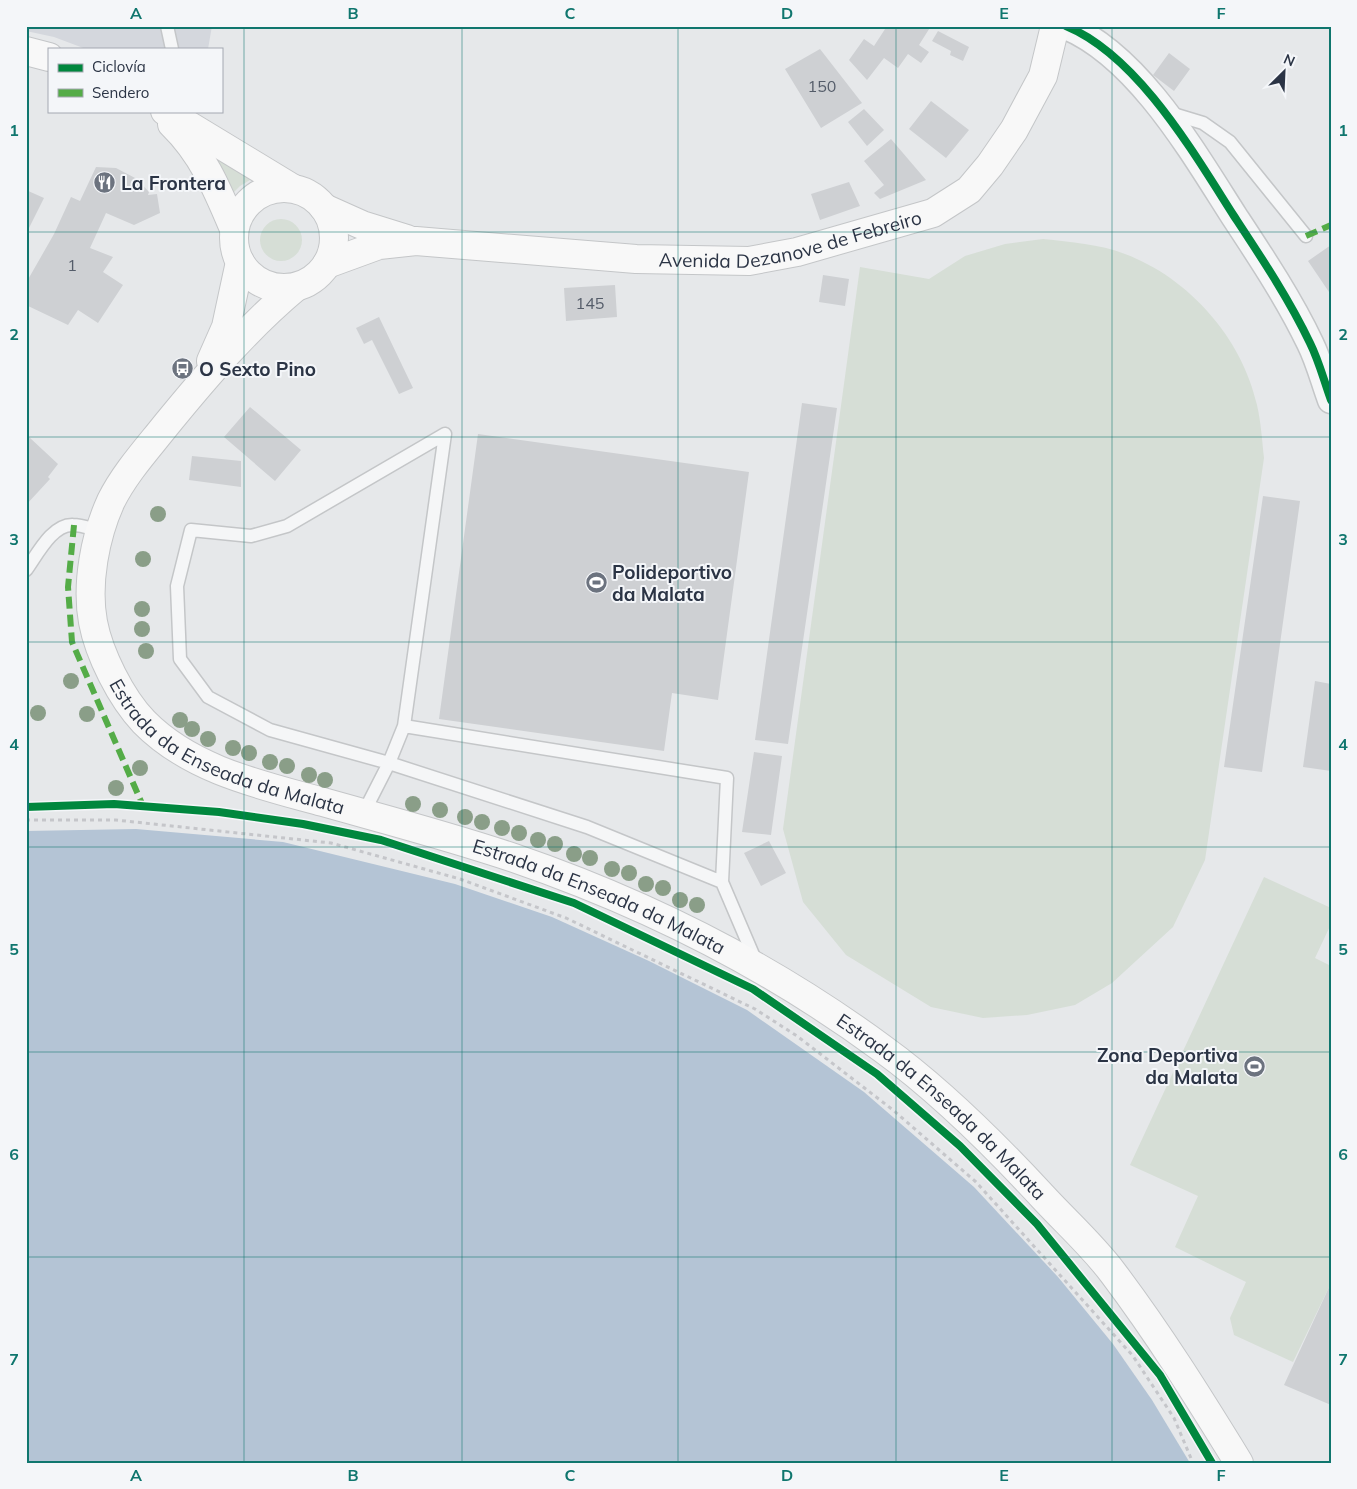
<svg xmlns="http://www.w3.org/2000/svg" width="1357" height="1489" font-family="Mulish,sans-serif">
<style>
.built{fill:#d4d7dd}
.green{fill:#d6ded6}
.water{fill:#b4c4d5}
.building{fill:#ced0d3}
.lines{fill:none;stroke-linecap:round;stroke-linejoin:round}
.service-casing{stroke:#c4c6c8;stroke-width:15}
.minor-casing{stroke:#c4c6c8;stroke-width:29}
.secondary-casing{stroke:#c4c6c8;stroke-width:30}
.path{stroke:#c5c6ca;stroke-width:3;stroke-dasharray:4 4;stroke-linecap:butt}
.service{stroke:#f5f6f7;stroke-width:12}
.minor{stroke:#f5f6f7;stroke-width:26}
.secondary{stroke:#f8f8f8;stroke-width:28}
.quiet{stroke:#54ac47;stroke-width:6;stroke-dasharray:12 6;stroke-linecap:butt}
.cycleway-casing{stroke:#f4f6f9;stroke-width:11}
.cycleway{stroke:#00873e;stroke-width:8}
.tree{fill:#8a9e88}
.grid{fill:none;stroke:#0f766e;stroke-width:1;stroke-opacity:0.55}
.labels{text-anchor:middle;stroke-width:4;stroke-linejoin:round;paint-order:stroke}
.number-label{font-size:16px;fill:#545c69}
.poi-label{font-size:19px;font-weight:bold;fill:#2b3445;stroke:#f4f6f9;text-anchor:start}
.street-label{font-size:19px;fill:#2b3445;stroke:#f4f6f9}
.neatline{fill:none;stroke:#0f766e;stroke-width:2}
.grid-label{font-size:16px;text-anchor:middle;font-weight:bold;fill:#0f766e}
</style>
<rect width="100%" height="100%" fill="#e6e8ea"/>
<path class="built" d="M26,26H212L208,49H86L54,37L26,31Z"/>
<path class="green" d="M192,136L255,177L240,186L230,196Z
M260 240a21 21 0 1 1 42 0a21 21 0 1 1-42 0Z
M1043,239C1071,242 1099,244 1125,254C1189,278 1242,338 1257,405C1261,422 1262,440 1264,458L1205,860L1173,927L1112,983L1075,1005L1027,1015L983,1018L931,1007L846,955L803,902L783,829L860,267L929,279L965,256L1005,244Z
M1264,877L1331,908V924L1315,958L1331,966V1283L1293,1362L1234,1335L1230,1318L1246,1282L1175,1247L1198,1196L1130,1165Z"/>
<path class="water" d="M136,829L283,842L455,884L552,917L649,961L747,1010L864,1092L974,1187L1058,1277L1113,1344L1152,1400L1190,1463H26V831Z"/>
<path class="building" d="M887,26H931L919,45L929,52L921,63L908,54L898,68L884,58L867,80L849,60L864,39L874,46Z
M938,31L969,47L963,61L950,55L951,51L932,41Z
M820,49L862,103L821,128L785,69Z
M1169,53L1190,69L1174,91L1153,75Z
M931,101L969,130L946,158L909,129Z
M864,109L884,130L867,146L848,122Z
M891,139L926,180L880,199L874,193L884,185L864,161Z
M96,167L116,168L137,179L149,192L148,195L157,194L160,213L134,225L106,213L90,248L113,257L103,272L123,285L98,323L78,310L68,325L26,305V283L54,234L71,197L80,201Z
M849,182L860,206L820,220L811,194Z
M26,190L44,198L26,234Z
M1331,245V291L1329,292L1308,261Z
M823,275L849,279L845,306L819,302Z
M615,285L617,317L566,321L564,288Z
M379,317L413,388L399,394L372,340L364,344L356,328Z
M802,403L837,408L788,744L755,740Z
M250,407L301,450L275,481L224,437Z
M478,434L749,472L718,700L672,693L664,751L439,719Z
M29,437L58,464L48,477L50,479L26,505V441Z
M192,456L241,461V487L189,480Z
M1263,496L1300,501L1262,772L1224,767Z
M1315,681L1331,684V771L1303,767Z
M754,752L782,756L771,835L742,832Z
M769,841L786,873L761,886L744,853Z
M1331,1283V1405L1284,1385Z"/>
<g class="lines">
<defs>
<path id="service" d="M167,26L172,49
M1170,113L1203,123L1230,142L1306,236
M445,434L287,526L251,536L191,530L177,586L180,659L208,697L270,730L389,763L587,827L722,882
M26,570C37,555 52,524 73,525C82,525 92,529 101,531
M404,726L727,778L722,882L757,964
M363,814L389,763L404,726L445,434"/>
<path id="minor" d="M1066,26C1138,56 1193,152 1234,216C1261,257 1289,299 1310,343C1319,361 1324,381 1331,400"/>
<g id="secondary">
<path d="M26,51L49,57"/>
<path d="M165,111L292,188"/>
<path d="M172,124C203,154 218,191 234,229"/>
<circle cx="284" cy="238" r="50"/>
<path d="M324,208L362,225L407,239"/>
<path id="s1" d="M327,264L379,245L416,241L636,259L749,261L797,252L933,213L969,190L990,165L1014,130L1043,76L1055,26"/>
<path id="s2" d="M296,287C248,327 206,376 166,425C147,449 125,473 111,501C95,536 86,584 93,622C99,654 121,698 144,722C191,770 261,785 323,802C387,820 452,837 514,858C645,903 772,967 883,1049C941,1091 994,1144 1043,1197C1066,1222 1093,1246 1113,1273C1159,1334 1199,1398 1239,1463"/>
<path d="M211,361L226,327L240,262"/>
</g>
</defs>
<use href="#service" class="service-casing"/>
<use href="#minor" class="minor-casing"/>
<use href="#secondary" class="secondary-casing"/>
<path class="path" d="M26,820H116L331,843L460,879L566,918L755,1009L797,1036L893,1110L976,1182L1133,1356L1174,1418L1193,1463"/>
<use href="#service" class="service"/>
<use href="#minor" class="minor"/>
<use href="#secondary" class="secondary"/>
<path class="quiet" d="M1306,236L1331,225
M74,525L68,587L72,642L143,806"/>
<defs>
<path id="cycleway" d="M1066,26C1138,56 1193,152 1234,216C1261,257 1289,299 1310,343C1319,361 1324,381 1331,400
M26,807L114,804L219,812L303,824L381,840L574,903L753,989L877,1074L960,1146L1037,1224L1160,1375L1212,1463"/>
</defs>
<use href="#cycleway" class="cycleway-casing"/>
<use href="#cycleway" class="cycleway"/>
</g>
<g class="tree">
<circle cx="158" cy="514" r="8"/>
<circle cx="143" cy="559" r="8"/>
<circle cx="142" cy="609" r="8"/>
<circle cx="142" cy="629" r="8"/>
<circle cx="146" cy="651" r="8"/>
<circle cx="71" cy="681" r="8"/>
<circle cx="38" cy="713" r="8"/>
<circle cx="87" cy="714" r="8"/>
<circle cx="180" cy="720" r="8"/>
<circle cx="192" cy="729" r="8"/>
<circle cx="208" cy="739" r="8"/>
<circle cx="233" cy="748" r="8"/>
<circle cx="249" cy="753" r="8"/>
<circle cx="270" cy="762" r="8"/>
<circle cx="287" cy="766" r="8"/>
<circle cx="140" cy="768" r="8"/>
<circle cx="309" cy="775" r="8"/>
<circle cx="325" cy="780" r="8"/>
<circle cx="116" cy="788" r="8"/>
<circle cx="413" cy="804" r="8"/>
<circle cx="440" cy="810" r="8"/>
<circle cx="465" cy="817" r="8"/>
<circle cx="482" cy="822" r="8"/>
<circle cx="502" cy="828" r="8"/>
<circle cx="519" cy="833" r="8"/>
<circle cx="538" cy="840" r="8"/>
<circle cx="555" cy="844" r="8"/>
<circle cx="574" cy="854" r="8"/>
<circle cx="590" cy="858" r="8"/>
<circle cx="612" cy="869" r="8"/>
<circle cx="629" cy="873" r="8"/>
<circle cx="646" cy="884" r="8"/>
<circle cx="663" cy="888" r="8"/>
<circle cx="680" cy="900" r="8"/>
<circle cx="697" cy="905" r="8"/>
</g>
<path class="grid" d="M244,26V1463M462,26V1463M678,26V1463M896,26V1463M1112,26V1463M26,232H1331M26,437H1331M26,642H1331M26,847H1331M26,1052H1331M26,1257H1331"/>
<defs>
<symbol id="restaurant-disc" viewBox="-11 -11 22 22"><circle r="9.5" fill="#6c737f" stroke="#f4f6f9"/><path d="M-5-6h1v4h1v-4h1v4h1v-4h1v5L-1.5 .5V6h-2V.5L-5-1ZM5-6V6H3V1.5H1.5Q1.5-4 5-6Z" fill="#fff"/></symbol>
<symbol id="bus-disc" viewBox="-11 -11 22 22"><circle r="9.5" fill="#6c737f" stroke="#f4f6f9"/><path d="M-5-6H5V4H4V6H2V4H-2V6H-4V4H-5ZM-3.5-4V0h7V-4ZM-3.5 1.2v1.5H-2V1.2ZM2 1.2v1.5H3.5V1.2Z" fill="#fff"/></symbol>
<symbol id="stadium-disc" viewBox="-11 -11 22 22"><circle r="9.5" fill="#6c737f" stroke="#f4f6f9"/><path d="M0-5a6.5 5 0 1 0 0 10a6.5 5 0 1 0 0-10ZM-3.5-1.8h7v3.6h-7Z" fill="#fff"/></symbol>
</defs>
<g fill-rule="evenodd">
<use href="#restaurant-disc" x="92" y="170" width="25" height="25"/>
<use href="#bus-disc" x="170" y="356" width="25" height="25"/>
<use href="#stadium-disc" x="584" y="570" width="25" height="25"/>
<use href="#stadium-disc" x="1242" y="1054" width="25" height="25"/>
</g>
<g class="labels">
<g class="number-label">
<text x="822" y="92">150</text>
<text x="72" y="271">1</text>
<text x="590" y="309">145</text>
</g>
<g class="poi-label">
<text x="121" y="190">La Frontera</text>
<text x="199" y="376">O Sexto Pino</text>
<text x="612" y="579">Polideportivo<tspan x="612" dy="22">da Malata</tspan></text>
<text x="1238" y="1062" text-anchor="end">Zona Deportiva<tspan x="1238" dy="22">da Malata</tspan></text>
</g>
<g class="street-label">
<text dy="7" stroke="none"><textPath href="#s1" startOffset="470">Avenida Dezanove de Febreiro</textPath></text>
<text dy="7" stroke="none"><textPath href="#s2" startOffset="606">Estrada da Enseada da Malata</textPath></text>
<text dy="7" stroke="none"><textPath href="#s2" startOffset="1012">Estrada da Enseada da Malata</textPath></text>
<text dy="7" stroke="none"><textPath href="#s2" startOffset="1418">Estrada da Enseada da Malata</textPath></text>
</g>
</g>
<rect width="1357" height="1489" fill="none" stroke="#f4f6f9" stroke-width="55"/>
<rect x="48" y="48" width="175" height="65" fill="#f4f6f9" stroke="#a4a8b1"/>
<rect x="58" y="64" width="25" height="8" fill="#00873e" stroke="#a4a8b1"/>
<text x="92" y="72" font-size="15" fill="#2b3445">Ciclovía</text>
<rect x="58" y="89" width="25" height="8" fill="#54ac47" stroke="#a4a8b1"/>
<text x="92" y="98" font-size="15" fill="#2b3445">Sendero</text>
<g transform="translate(1284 72) rotate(24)" stroke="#f4f6f9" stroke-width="4" paint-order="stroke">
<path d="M0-4L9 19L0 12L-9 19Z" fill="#2b3445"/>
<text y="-8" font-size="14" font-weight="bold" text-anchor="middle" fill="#2b3445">N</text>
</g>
<rect x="28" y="28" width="1302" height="1434" class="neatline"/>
<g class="grid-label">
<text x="136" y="19">A</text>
<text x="353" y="19">B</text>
<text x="570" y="19">C</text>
<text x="787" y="19">D</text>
<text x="1004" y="19">E</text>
<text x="1221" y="19">F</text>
<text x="14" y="136">1</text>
<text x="1343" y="136">1</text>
<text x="14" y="340">2</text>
<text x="1343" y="340">2</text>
<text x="14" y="545">3</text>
<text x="1343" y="545">3</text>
<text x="14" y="750">4</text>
<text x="1343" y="750">4</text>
<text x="14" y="955">5</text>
<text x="1343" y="955">5</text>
<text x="14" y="1160">6</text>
<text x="1343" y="1160">6</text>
<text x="14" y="1365">7</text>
<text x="1343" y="1365">7</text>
<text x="136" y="1481">A</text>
<text x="353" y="1481">B</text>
<text x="570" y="1481">C</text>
<text x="787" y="1481">D</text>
<text x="1004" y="1481">E</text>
<text x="1221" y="1481">F</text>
</g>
</svg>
